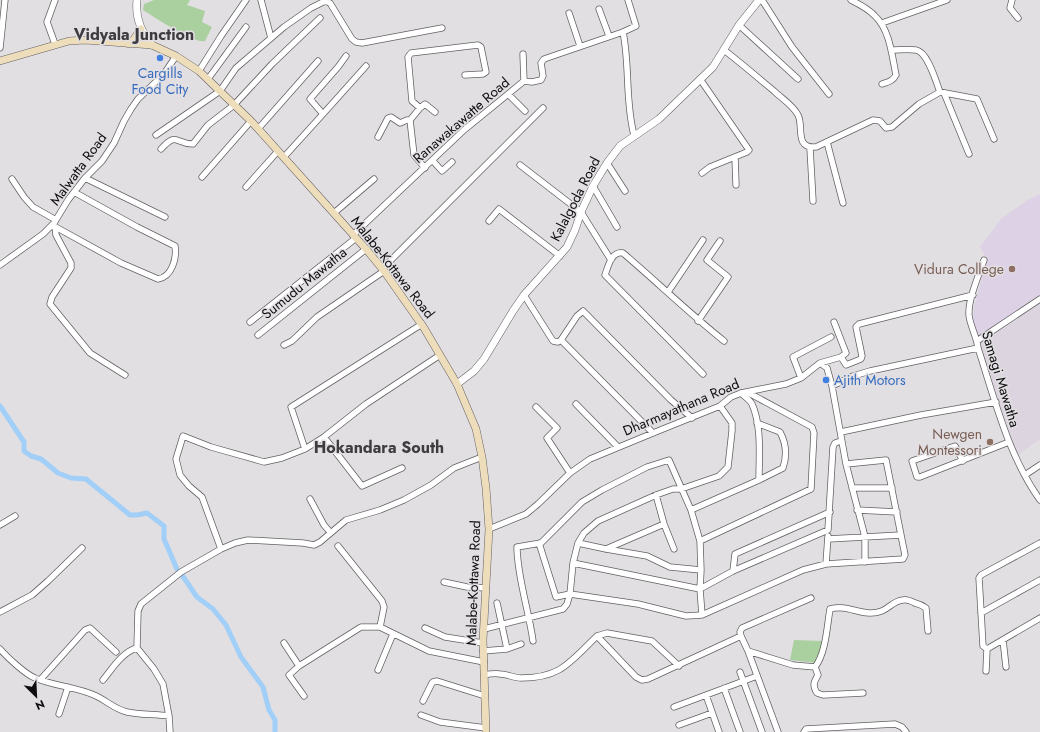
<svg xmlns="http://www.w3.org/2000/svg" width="1040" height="732" font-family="Jost,sans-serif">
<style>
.built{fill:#dcd4df}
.education{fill:#ddd1e5}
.green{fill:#aad09f}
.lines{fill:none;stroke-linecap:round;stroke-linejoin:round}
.canal{stroke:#a1cff8;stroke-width:5}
.minor-casing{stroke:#636064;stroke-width:7}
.tertiary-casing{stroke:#636064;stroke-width:8}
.secondary-casing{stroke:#636064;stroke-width:8}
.minor{stroke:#fff;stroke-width:5.5}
.tertiary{stroke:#fff;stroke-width:7}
.secondary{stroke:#edddbb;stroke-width:7}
.shop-dot{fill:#3f7fe0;stroke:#e2dfe3;stroke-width:1.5}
.education-dot{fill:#8d6e63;stroke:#e2dfe3;stroke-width:1.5}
.labels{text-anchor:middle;stroke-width:3;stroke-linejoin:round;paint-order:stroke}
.shop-label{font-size:14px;fill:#366cbe;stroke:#e2dfe3}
.street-label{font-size:14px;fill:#0d0c0e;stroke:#e2dfe3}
.education-label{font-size:14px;fill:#785e54;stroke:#e2dfe3;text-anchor:end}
.quarter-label{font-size:16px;font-weight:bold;fill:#3f3c3f;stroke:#e2dfe3}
</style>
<rect width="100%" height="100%" fill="#e2dfe3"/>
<path class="built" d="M1040,301V439L1018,455L1011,441L1002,416L981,348L980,342Z"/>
<path class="education" d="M1040,194V294L978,338L973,324L974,307L987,259L980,247L1001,219L1026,201Z"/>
<path class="green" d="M154,0H190L187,5L205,11L202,22L212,27L205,41C195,44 154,17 143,10L144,4Z
M794,640L823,641L817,663L790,660Z"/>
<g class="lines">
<path class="canal" d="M0,406L24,442V451L31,456L41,459L58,473L71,478L86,479L130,515H137L147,513L164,526V539L177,569
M182,575L197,597L213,609L226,625L241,657L263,687L269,710L275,720V732"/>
<defs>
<path id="minor" d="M261,0L271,38
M762,0L792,47L829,94
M851,0C859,4 869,9 875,16C890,30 892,56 896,75C893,81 888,82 882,84
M1012,0L1010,8L1018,18
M599,9L609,36
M569,13L580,46
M882,23L947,0
M739,25L798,79
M623,32L636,26L628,0
M55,44L47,22L55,0
M0,48L5,0
M724,50C741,63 757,77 774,91C781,98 793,105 798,115C804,126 794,149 816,147L873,120L880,121L886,128L892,127L919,104L940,92L977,99L994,139
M891,50C899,50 908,49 916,50C928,52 936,82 940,92
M523,54L524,81
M199,71L221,36L246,0
M208,79L246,27
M700,79L749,150L747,152L710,167L702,173
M944,93L969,154
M508,94L525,111
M420,108L425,104L435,112
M323,114L366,66
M258,129L318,61
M156,135L220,91L236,68L284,27L311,8L325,1L330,3L352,39L356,42L362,43L442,28
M378,137L388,118L391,117L400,123L407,120H410
M827,142L843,203
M810,148L813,201
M161,149C177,131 175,144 193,144L208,125L234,105L272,64L320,18
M284,157L323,114L310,99L338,67L346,56
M735,157L736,185
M433,161L442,171L452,162
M607,163L625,191
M520,165L581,212L611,260
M425,168L414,155L410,120L420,108L412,101L408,57L411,53L478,45L481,47L486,72L483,74L465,75
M202,177L251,121
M85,178L165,217
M12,179L24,197L33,207L56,220
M593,186L617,227
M246,187L278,151
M334,213L374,179
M489,221L499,209L560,256
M52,225L121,263L158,279C172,277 177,258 175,246L137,227L74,192
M55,227L56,235L71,263V268L52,297L50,304L90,353L125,375
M353,235L464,130L524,81L532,82L541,80L543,76L541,63L544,59L623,32C630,66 625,101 634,135
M984,260C979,275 968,299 969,315C970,326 977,337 978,348C995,400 1008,455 1040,500
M0,265L43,234L54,223L68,200L85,178L102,161L114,143L124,121L131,109L138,99L164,74L176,56
M382,269L543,108
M668,292L703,240
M524,295L553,341L558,342L561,340L577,316L583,311L671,400L692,418
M698,321L728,277L707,260L720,241
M250,322L356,238
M258,335L366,249
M561,340L653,433
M977,341L1040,299
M284,345L292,341L317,317L384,271
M841,357L846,365L861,359L862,356L856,327L859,324L973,295
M820,363L841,357L846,353L834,322
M703,374L605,275C608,267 611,251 623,253C657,282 689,313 724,341
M801,378L793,357L831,337
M832,386L846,464L865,537V562
M741,393C744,396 750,400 752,404C762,426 759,457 759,480
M576,404L618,447
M536,407L557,428L547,438L570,473
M841,432L921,415L996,402
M305,449L324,437
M963,461L955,446L912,461L917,477H920L1009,442
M402,468L362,486L324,437L366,404L440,355
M1025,475L1040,465
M852,488H892
M656,495L664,524L674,549
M310,499L324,525L330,532
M857,510L897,512
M0,525L15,516
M489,529L526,514L538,504L570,473L590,459L653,433L720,406L731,397L741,393L786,384L801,378L820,363L827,368L832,386L853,376L870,371L978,348
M828,539L901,535
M700,541L811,489L814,433L812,427L747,392
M539,543L556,597L570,594L638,604L686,616L702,615L803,570L826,564L903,559L905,555L886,460L846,464
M578,543L606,549L647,556L670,567L701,570
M338,546L382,601L384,607L380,627
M221,549L235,543L248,540L303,543L314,545L320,542L346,520L380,510L404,500L431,485L454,468L482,457
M606,549L664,524
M573,563L700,589L702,615
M826,564L828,536
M733,571L735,554L830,512
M444,582L467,587L486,588
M700,589L701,570L700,541L691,510L759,480L783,468C787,456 786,443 780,432L757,423
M700,589L733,571L828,530L833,447L835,443L841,441
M497,603L507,649
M0,612L32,595L48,581L82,548
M981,613L1040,580
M425,628L445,637L483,643
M484,629L563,609L567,604L570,594L573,563L578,543L584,533L598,521L656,495L673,489H681L719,476L728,467L732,431V423L720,406
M597,636L607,633L652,641L679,666
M741,636L740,632L742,628L811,598
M1003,640L1006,667
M533,641C529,611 517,576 517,547L541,543L582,502L602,490L647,467L669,460L691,510
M284,643L299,666
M0,649C7,657 25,674 35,678C54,686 76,687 94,695C106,700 114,709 127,712C141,715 155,714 169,716L170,732
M987,649L1040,618
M483,651L507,649L521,644
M748,651L793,665L815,667C826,653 827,626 830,609C846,605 854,612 869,613C888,614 890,601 903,600C907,599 911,601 915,603C919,604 922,605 926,608L928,631
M815,667L818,675C814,682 812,685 817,693L823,695L863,693
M378,670L393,634
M986,671L987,649L983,646L979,578L981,575L1040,543
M740,672L762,732
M484,675C489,674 495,673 500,674C507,674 514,678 521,678C561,678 570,662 597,636L636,677L642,680L648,679L741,636L748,651L778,732
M41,679L85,630L90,628L116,652
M103,680C112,669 122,652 137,648
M724,688L740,732
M706,695L719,732
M304,696L289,675L299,666L361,627H380L429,651L484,662
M423,701L432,683L433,682L437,681L485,696
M674,707L757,676
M59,714L68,687
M421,715L440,722L486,728
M169,716L163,684L154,669L137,648L138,611L141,604L181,572L221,549L202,497L189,486L180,475L176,459L183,436L211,447L264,462L282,458L305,449L291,407L422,324
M679,725L712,713
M804,732L806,729L895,724L902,727L906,732"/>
<path id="tertiary" d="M137,0C135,17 141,32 152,45
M457,384L474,371L484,359L513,311L524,295L567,247L575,230L581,212L593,186L607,163L620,146L659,119L713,67L739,25L759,0"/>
<path id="secondary" d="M128,44L131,43L141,29
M0,61L69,41L85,40L152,45L176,56L199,71L251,121L366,249L384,271L424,328L457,384L476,429L482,457L486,488L489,529L483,640L486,732"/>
</defs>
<use href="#minor" class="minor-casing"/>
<use href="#tertiary" class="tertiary-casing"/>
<use href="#secondary" class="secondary-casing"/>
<use href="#minor" class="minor"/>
<use href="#tertiary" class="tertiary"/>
<use href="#secondary" class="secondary"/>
</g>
<g class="shop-dot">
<circle cx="160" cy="58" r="4"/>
<circle cx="826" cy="380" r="4"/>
</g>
<g class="education-dot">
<circle cx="1012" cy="269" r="4"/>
<circle cx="990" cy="442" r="4"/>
</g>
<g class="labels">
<g class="shop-label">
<text x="160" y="78">Cargills<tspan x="160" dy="16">Food City</tspan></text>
<text x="834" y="385" text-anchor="start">Ajith Motors</text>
</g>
<g class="street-label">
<text transform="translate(461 120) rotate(-41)" y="5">Ranawakawatte Road</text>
<text transform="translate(78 169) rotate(-54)" y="5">Malwatta Road</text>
<text transform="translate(575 199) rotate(-63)" y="5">Kalalgoda Road</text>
<text transform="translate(393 267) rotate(52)" y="5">Malabe-Kottawa Road</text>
<text transform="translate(304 283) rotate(-39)" y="5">Sumudu Mawatha</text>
<text transform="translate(1001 379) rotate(73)" y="5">Samagi Mawatha</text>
<text transform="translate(681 407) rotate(-23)" y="5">Dharmayathana Road</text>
<text transform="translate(473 583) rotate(-88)" y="5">Malabe-Kottawa Road</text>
</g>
<g class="education-label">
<text x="1004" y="274">Vidura College</text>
<text x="982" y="439">Newgen<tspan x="982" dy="16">Montessori</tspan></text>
</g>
<g class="quarter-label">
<text x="134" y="40">Vidyala Junction</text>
<text x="379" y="453">Hokandara South</text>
</g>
</g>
<g transform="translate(36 696) rotate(156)" stroke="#e2dfe3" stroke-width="3" paint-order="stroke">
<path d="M0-3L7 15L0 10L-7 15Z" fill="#0d0c0e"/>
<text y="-6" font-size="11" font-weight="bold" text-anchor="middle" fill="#0d0c0e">N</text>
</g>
</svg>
